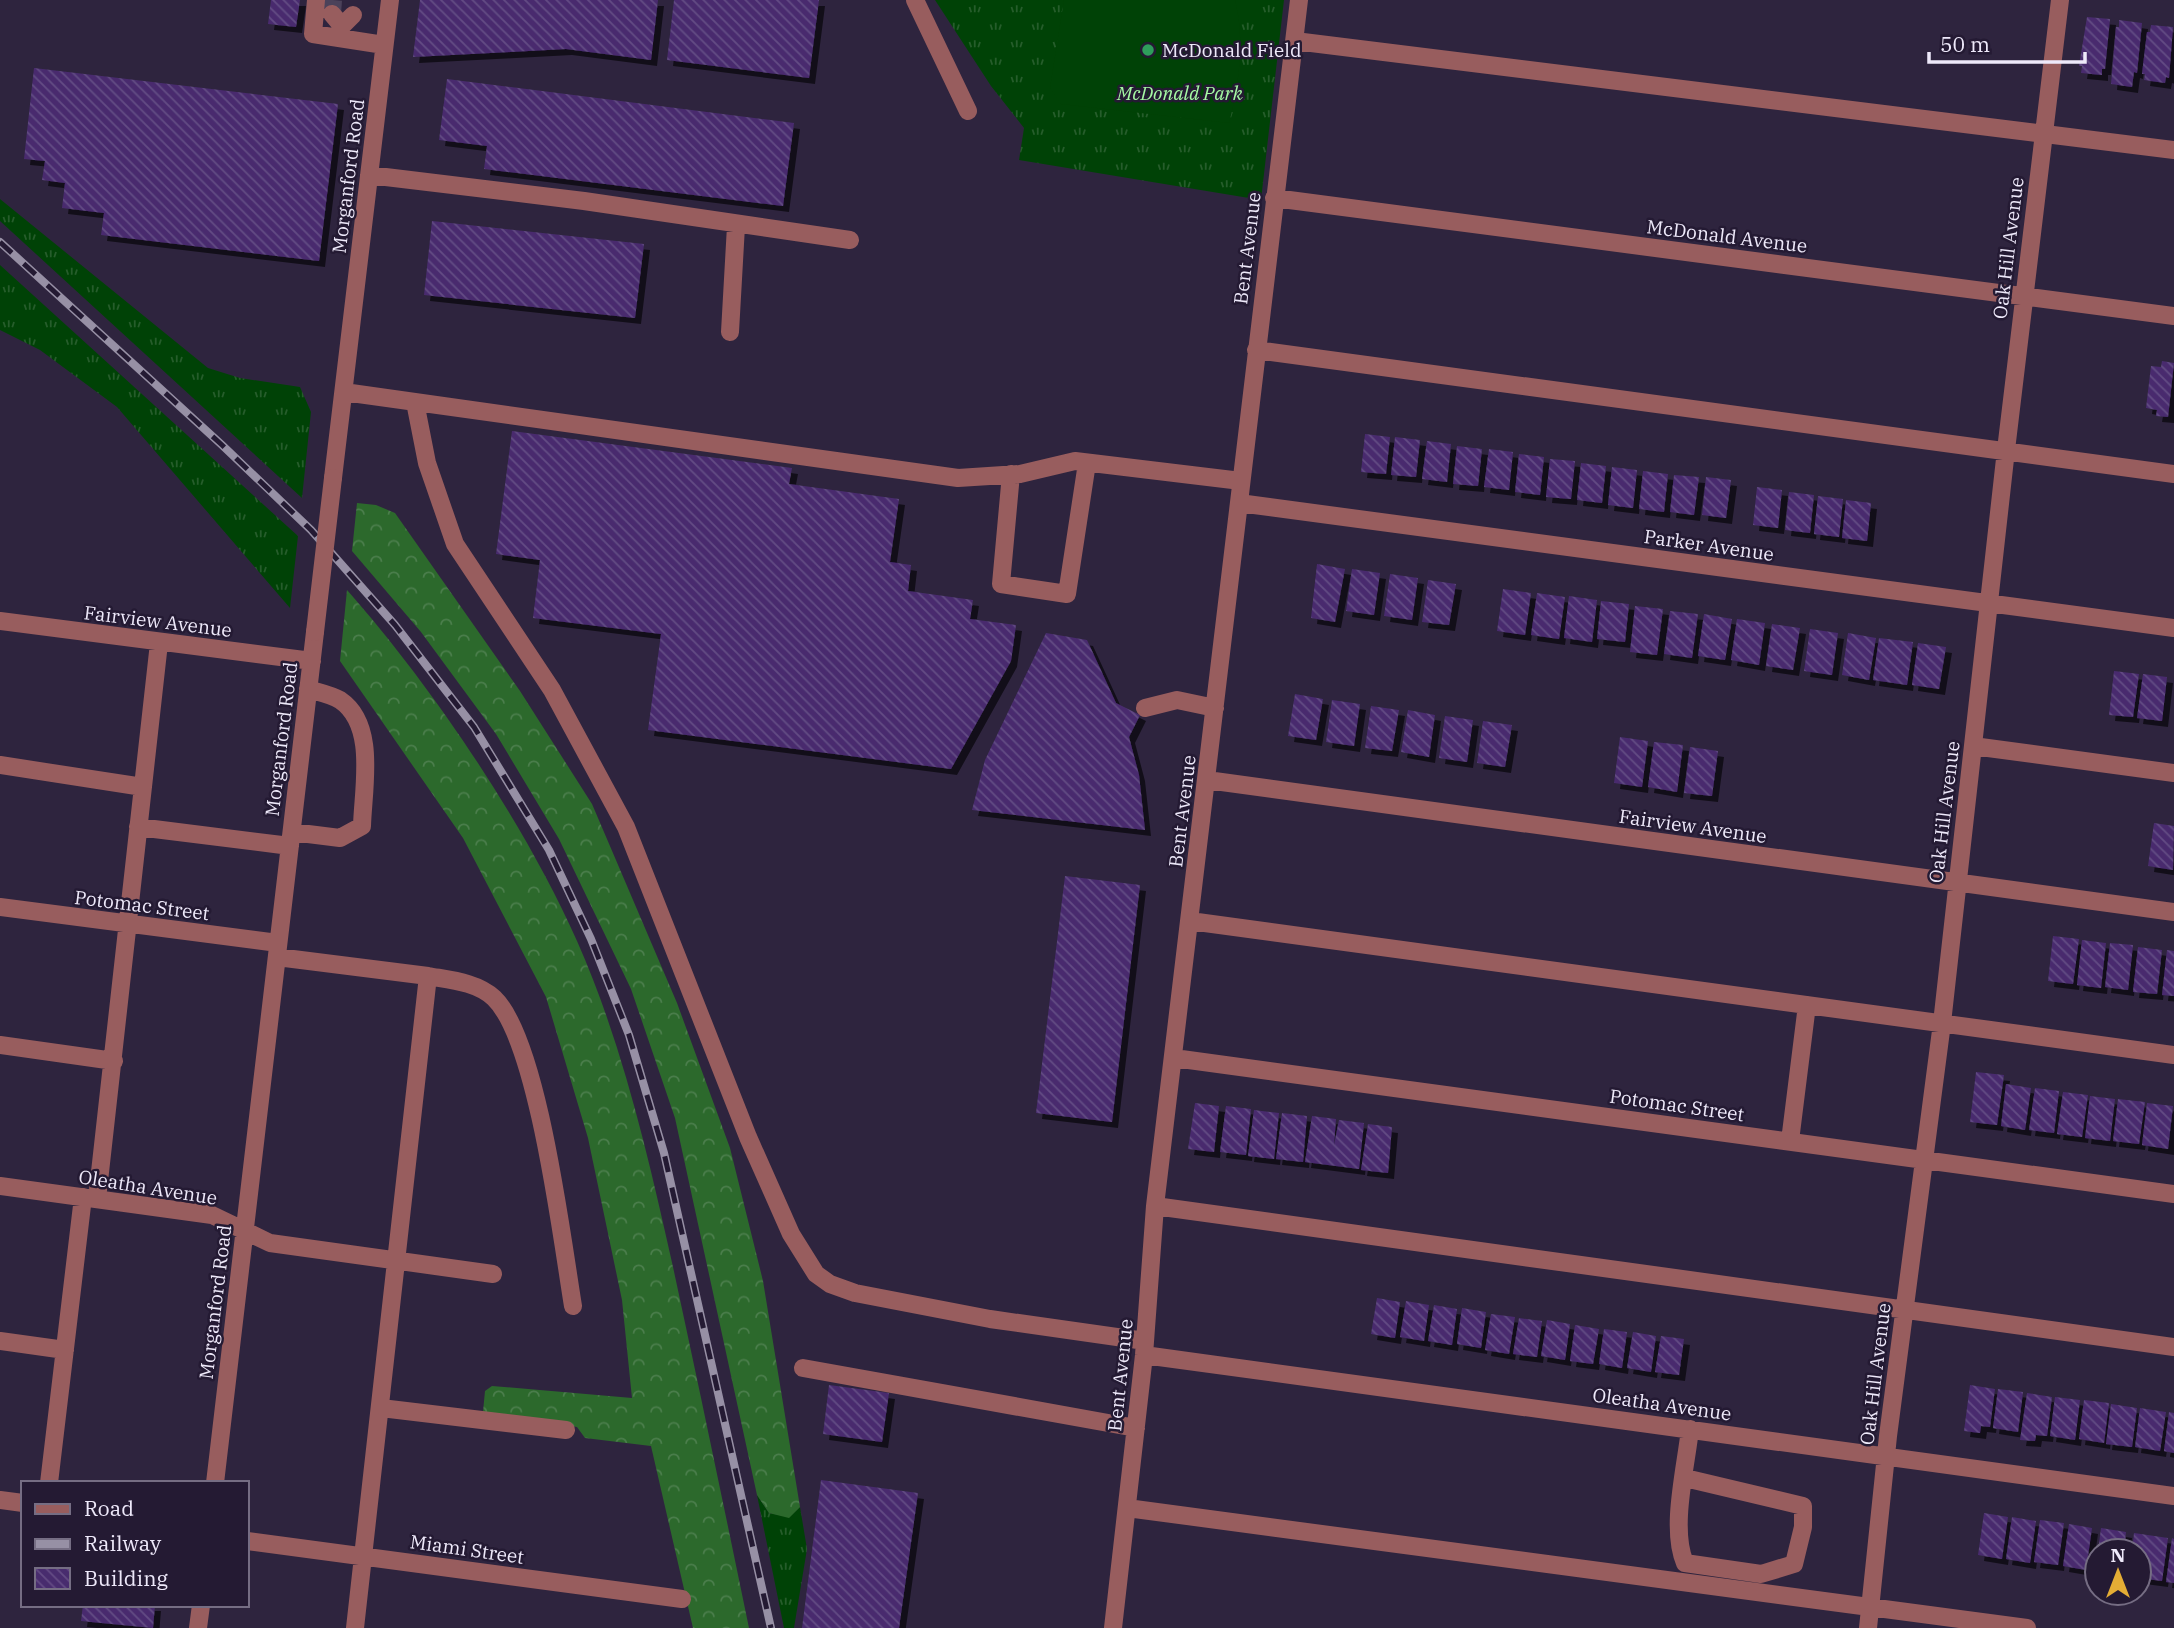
<svg xmlns="http://www.w3.org/2000/svg" width="2174" height="1628" font-family="'IBM Plex Serif',serif">
<style>
.grass{fill:url(#grass-tufts)}
.forest{fill:url(#forest-crowns)}
.pitch{fill:#004206}
.building{fill:url(#building-back-hatch);filter:url(#shadow)}
.lines{fill:none;stroke-linecap:round;stroke-linejoin:round}
.minor-tunnel{stroke:#4b425a;stroke-width:18;stroke-dasharray:18 9;stroke-linecap:butt}
.minor{stroke:#985d5e;stroke-width:18}
.rail-casing{stroke:#9790a5;stroke-width:8}
.rail{stroke:#241a33;stroke-width:5;stroke-dasharray:16;stroke-linecap:butt}
.minor-bridge{stroke:#985d5e;stroke-width:18}
.leisure-dot{fill:#2e9e5b;stroke:#241a33;stroke-width:2.5}
.labels{text-anchor:middle;stroke-width:5;stroke-linejoin:round;paint-order:stroke}
.poi-label{font-size:19px;fill:#eee9fa;stroke:#241a33;text-anchor:start}
.park-label{font-size:19px;font-style:italic;fill:#a6faa4;stroke:#241a33}
.street-label{font-size:19px;fill:#eee9fa;stroke:#241a33}
</style>
<defs>
<pattern id="grass-tufts" width="24" height="20" patternUnits="userSpaceOnUse" patternTransform="scale(1.75)"><rect width="24" height="20" fill="#004206"/><path d="M3 7l-1-3M5 7V3M7 7l1-3M15 17l-1-3M17 17v-4M19 17l1-3" fill="none" stroke="#265d2b"/></pattern>
<pattern id="forest-crowns" width="20" height="18" patternUnits="userSpaceOnUse" patternTransform="scale(1.75)"><rect width="20" height="18" fill="#2c692c"/><path d="M2 6a3 3 0 1 1 6 0M12 15a3 3 0 1 1 6 0" fill="none" stroke="#4b7e4c"/></pattern>
<pattern id="building-back-hatch" width="6" height="6" patternUnits="userSpaceOnUse" patternTransform="scale(1.75)"><rect width="6" height="6" fill="#482c6e"/><path d="M-1 5l2 2M0 0l6 6M5-1l2 2" fill="none" stroke="#634b84"/></pattern>
<filter id="shadow"><feDropShadow dx="6" dy="6" stdDeviation="0" flood-color="#0009"/></filter>
</defs>
<rect width="100%" height="100%" fill="#2e243e"/>
<path class="grass" d="M935,0H1284L1261,200L1019,160L1024,128L991,86Z
M0,199L208,368L240,378L300,387L311,412L302,498L0,221Z
M0,265L298,536L290,608L117,407L40,350L0,330Z
M757,1495L769,1513L789,1517L800,1507L807,1549L794,1628H784Z"/>
<path class="forest" d="M357,503L376,505L395,513L520,691L592,804L677,1003L730,1148L763,1281L800,1507L789,1518L769,1513L757,1495L675,1118L631,989L559,839L496,734L421,632L352,551Z
M347,590C432,686 525,824 577,941C623,1045 648,1156 673,1267C699,1387 724,1507 749,1628H693L651,1446L585,1438L577,1427L483,1412L485,1391L492,1386L632,1398L622,1300L588,1138L546,997L463,838L340,661Z"/>
<path class="pitch" d="M1064,0H1235C1245,39 1239,85 1229,123L1061,104L1050,88Z"/>
<path class="building" d="M271,0H300L296,27L268,24Z
M420,0H658L651,60L566,49L413,57Z
M674,0H819L809,78L667,60Z
M2087,17L2110,19L2105,69H2102V75L2081,73L2082,66H2079Z
M2119,20L2142,23L2137,73L2134,72L2132,87L2111,84L2116,27H2119Z
M2151,25L2173,27L2169,78L2166,77L2165,83L2144,80L2145,74H2142L2147,32H2150Z
M34,68L338,104L319,261L101,235L104,213L62,208L65,183L42,180L45,161L24,159Z
M447,79L794,123L783,206L484,169L487,146L439,140Z
M432,221L644,244L635,318L424,295Z
M2162,361L2174,363L2168,417L2156,416L2157,410L2146,408L2151,366L2161,367Z
M512,431L792,468L789,484L899,499L890,562L911,565L908,591L973,600L970,619L1016,625L1011,661L951,769L648,730L661,634L533,618L540,560L496,554Z
M1365,434L1390,437L1386,474L1361,472Z
M1395,437L1420,440L1416,477L1391,475Z
M1427,441L1451,444L1447,482L1422,479Z
M1457,446L1482,449L1478,486L1453,484Z
M1489,449L1513,452L1509,490L1484,487Z
M1519,454L1544,457L1540,495L1515,492Z
M1550,459L1575,461L1571,499L1546,497Z
M1581,463L1606,466L1602,503L1577,500Z
M1612,467L1637,470L1633,508L1608,505Z
M1643,471L1668,474L1664,512L1639,509Z
M1674,475L1699,477L1694,515L1670,512Z
M1706,477L1731,480L1726,518L1702,515Z
M1757,487L1782,490L1778,528L1753,525Z
M1789,492L1814,495L1810,533L1785,530Z
M1818,496L1843,499L1839,537L1814,534Z
M1846,500L1871,503L1867,541L1842,538Z
M1317,564L1345,569L1335,622L1311,618Z
M1352,569L1380,573L1374,615L1346,611Z
M1390,574L1418,578L1412,620L1384,616Z
M1428,580L1456,584L1449,625L1422,622Z
M1503,589L1531,593L1525,635L1497,631Z
M1537,593L1565,597L1559,639L1531,635Z
M1569,596L1597,600L1592,642L1564,638Z
M1601,601L1629,604L1625,642L1597,639Z
M1635,606L1663,609L1657,655L1630,652Z
M1670,611L1698,614L1692,658L1664,654Z
M1704,614L1732,619L1725,660L1698,656Z
M1737,619L1765,623L1759,665L1731,660Z
M1772,624L1800,628L1793,670L1766,666Z
M1810,629L1838,633L1832,675L1804,671Z
M1046,633L1087,640L1116,703L1140,715L1129,737L1139,775L1145,830L972,810L985,760Z
M1848,633L1876,638L1869,680L1842,675Z
M1879,638L1913,642L1907,685L1873,680Z
M1918,643L1946,647L1939,689L1912,685Z
M2114,671L2139,674L2133,717L2109,715Z
M2143,674L2167,677L2162,721L2137,718Z
M1295,694L1323,699L1316,740L1288,736Z
M1332,700L1360,704L1354,746L1326,742Z
M1371,706L1399,710L1392,751L1365,748Z
M1408,710L1435,715L1429,757L1401,752Z
M1445,716L1473,720L1467,762L1439,758Z
M1483,721L1512,725L1505,767L1477,763Z
M1620,737L1648,741L1642,787L1614,783Z
M1654,742L1683,745L1677,792L1648,787Z
M1690,747L1718,751L1712,796L1684,793Z
M2154,823L2174,826L2173,870L2148,866Z
M1065,876L1140,885L1112,1122L1036,1113Z
M2053,936L2079,939L2073,984L2048,981Z
M2082,940L2106,943L2101,988L2077,985Z
M2110,943L2133,945L2128,990L2105,987Z
M2138,947L2162,950L2157,994L2133,992Z
M2167,950L2174,951V996L2162,995Z
M1976,1072L2004,1075L1997,1125L1970,1122Z
M2006,1084L2031,1088L2025,1130L2001,1126Z
M2035,1088L2059,1091L2054,1133L2029,1130Z
M2063,1092L2088,1095L2082,1137L2057,1134Z
M2090,1096L2115,1099L2110,1141L2085,1138Z
M2118,1099L2145,1102L2139,1144L2113,1141Z
M1195,1103L1219,1106L1214,1152L1188,1149Z
M2147,1103L2173,1106L2168,1149L2142,1145Z
M1226,1106L1251,1109L1246,1155L1220,1152Z
M1254,1110L1279,1113L1274,1159L1248,1156Z
M1282,1113L1307,1116L1303,1162L1276,1159Z
M1312,1116L1336,1119L1334,1145L1339,1120L1364,1123L1359,1169L1305,1162Z
M1368,1124L1392,1127L1388,1173L1361,1170Z
M1377,1298L1400,1302L1395,1338L1371,1334Z
M1406,1301L1429,1305L1424,1341L1400,1337Z
M1434,1305L1457,1309L1452,1345L1428,1341Z
M1462,1308L1486,1312L1481,1348L1457,1344Z
M1491,1314L1515,1317L1509,1354L1485,1350Z
M1519,1318L1542,1321L1537,1357L1513,1354Z
M1547,1320L1570,1324L1565,1360L1541,1356Z
M1575,1325L1599,1329L1593,1364L1570,1361Z
M1604,1329L1627,1332L1622,1368L1599,1364Z
M1633,1332L1656,1336L1651,1372L1627,1368Z
M1661,1336L1684,1339L1679,1375L1655,1372Z
M829,1385L889,1393L882,1442L823,1434Z
M1970,1385L1995,1389L1990,1427L1981,1426L1980,1433L1964,1431Z
M1998,1389L2023,1392L2018,1432L1993,1428Z
M2027,1393L2052,1397L2047,1436L2036,1435L2035,1441L2020,1440Z
M2055,1397L2080,1400L2075,1440L2050,1436Z
M2084,1400L2109,1403L2104,1443L2079,1439Z
M2111,1404L2137,1408L2132,1447L2106,1444Z
M2140,1408L2166,1412L2160,1451L2135,1447Z
M2169,1412L2174,1413V1453L2164,1451Z
M821,1480L918,1493L899,1628H802Z
M1984,1513L2008,1517L2002,1559L1978,1555Z
M2012,1517L2036,1521L2030,1563L2006,1559Z
M2040,1520L2064,1523L2058,1565L2034,1562Z
M2069,1524L2092,1528L2086,1570L2063,1566Z
M2101,1528L2126,1532L2124,1551H2098Z
M2134,1533L2168,1538L2162,1581L2139,1578V1551H2132Z
M2172,1538L2174,1539V1583L2166,1582Z
M83,1605H155L153,1628L81,1621Z"/>
<g class="lines">
<path class="minor-tunnel" d="M332,14L333,0"/>
<path class="minor" d="M316,0L313,34L384,45
M915,0L968,111
M332,14L342,26L353,15
M1295,41L2174,150
M369,175L584,201L850,240
M1274,198L2174,316
M730,332L736,226
M1256,350L2174,474
M344,392L958,478L1020,474L1075,461L1241,481
M415,402L427,463L455,544L552,690L626,827L748,1137L791,1234L816,1274L830,1284L855,1293L990,1319L1145,1341
M1011,474L1001,584L1067,594L1087,463
M333,478L390,0
M1239,503L2174,628
M0,621L312,661
M1145,708L1177,700L1215,708
M1973,746L2174,773
M0,765L143,787
M1207,780L2174,912
M138,827L290,846
M292,832L340,838L362,826C363,788 377,725 340,700C332,695 318,692 308,689
M0,907L278,943
M1190,921L2174,1055
M277,957L428,976L355,1628
M428,976C450,980 477,982 494,998C538,1040 562,1240 573,1306
M0,1045L114,1061
M1174,1058L2174,1194
M1790,1141L1807,1005
M0,1186L212,1215L270,1243L493,1274
M97,1199L159,643
M1155,1206L2174,1347
M0,1341L65,1350
M1144,1355L2174,1496
M803,1368L1136,1428
M381,1408L566,1430
M1685,1478L1803,1506V1527L1794,1564L1761,1574L1685,1563C1670,1529 1686,1467 1690,1429
M49,1483L83,1197
M215,1483L315,632
M0,1500L23,1503
M1127,1508L2027,1628
M247,1541L682,1599
M198,1628L201,1605
M1113,1628L1144,1355L1155,1206L1299,0
M1868,1628L1888,1436L1942,1023L2006,450L2060,0"/>
<defs>
<path id="rail" d="M0,242L222,445L311,530L395,625L474,727L549,850L591,939L629,1035L664,1153L771,1628"/>
</defs>
<use href="#rail" class="rail-casing"/>
<use href="#rail" class="rail"/>
<path class="minor-bridge" d="M315,632L333,478"/>
</g>
<circle class="leisure-dot" cx="1148" cy="50" r="7"/>
<g class="labels">
<g class="poi-label">
<text x="1162" y="57">McDonald Field</text>
</g>
<g class="park-label">
<text x="1180" y="100">McDonald Park</text>
</g>
<g class="street-label">
<text transform="translate(348 176) rotate(-83)" y="7">Morganford Road</text>
<text transform="translate(1727 236) rotate(7)" y="7">McDonald Avenue</text>
<text transform="translate(1247 248) rotate(-83)" y="7">Bent Avenue</text>
<text transform="translate(2008 248) rotate(-83)" y="7">Oak Hill Avenue</text>
<text transform="translate(1709 545) rotate(8)" y="7">Parker Avenue</text>
<text transform="translate(158 621) rotate(7)" y="7">Fairview Avenue</text>
<text transform="translate(281 739) rotate(-83)" y="7">Morganford Road</text>
<text transform="translate(1182 811) rotate(-83)" y="7">Bent Avenue</text>
<text transform="translate(1944 812) rotate(-83)" y="7">Oak Hill Avenue</text>
<text transform="translate(1693 826) rotate(8)" y="7">Fairview Avenue</text>
<text transform="translate(142 905) rotate(7)" y="7">Potomac Street</text>
<text transform="translate(1677 1105) rotate(8)" y="7">Potomac Street</text>
<text transform="translate(148 1187) rotate(9)" y="7">Oleatha Avenue</text>
<text transform="translate(215 1302) rotate(-83)" y="7">Morganford Road</text>
<text transform="translate(1875 1374) rotate(-83)" y="7">Oak Hill Avenue</text>
<text transform="translate(1120 1375) rotate(-84)" y="7">Bent Avenue</text>
<text transform="translate(1662 1404) rotate(8)" y="7">Oleatha Avenue</text>
<text transform="translate(467 1549) rotate(8)" y="7">Miami Street</text>
</g>
</g>
<rect x="21" y="1481" width="228" height="126" fill="#241a33" stroke="#756d83" stroke-width="2"/>
<rect x="35" y="1504" width="35" height="10" fill="#985d5e" stroke="#756d83" stroke-width="2"/>
<text x="84" y="1516" font-size="21" fill="#eee9fa">Road</text>
<rect x="35" y="1539" width="35" height="10" fill="#9790a5" stroke="#756d83" stroke-width="2"/>
<text x="84" y="1551" font-size="21" fill="#eee9fa">Railway</text>
<rect x="35" y="1568" width="35" height="21" fill="url(#building-back-hatch)" stroke="#756d83" stroke-width="2"/>
<text x="84" y="1586" font-size="21" fill="#eee9fa">Building</text>
<g transform="translate(2118 1572)"><circle r="33" fill="#241a33" stroke="#756d83" stroke-width="2"/>
<path d="M0-5L12 26L0 18L-12 26Z" fill="#e4ad35"/>
<text y="-10" font-size="19" font-weight="bold" text-anchor="middle" fill="#eee9fa">N</text>
</g>
<path d="M1929 52v10h156v-10" fill="none" stroke="#eee9fa" stroke-width="3.5"/>
<text x="1940" y="52" font-size="21" fill="#eee9fa" stroke="#241a33" stroke-width="5" paint-order="stroke">50 m</text>
</svg>
